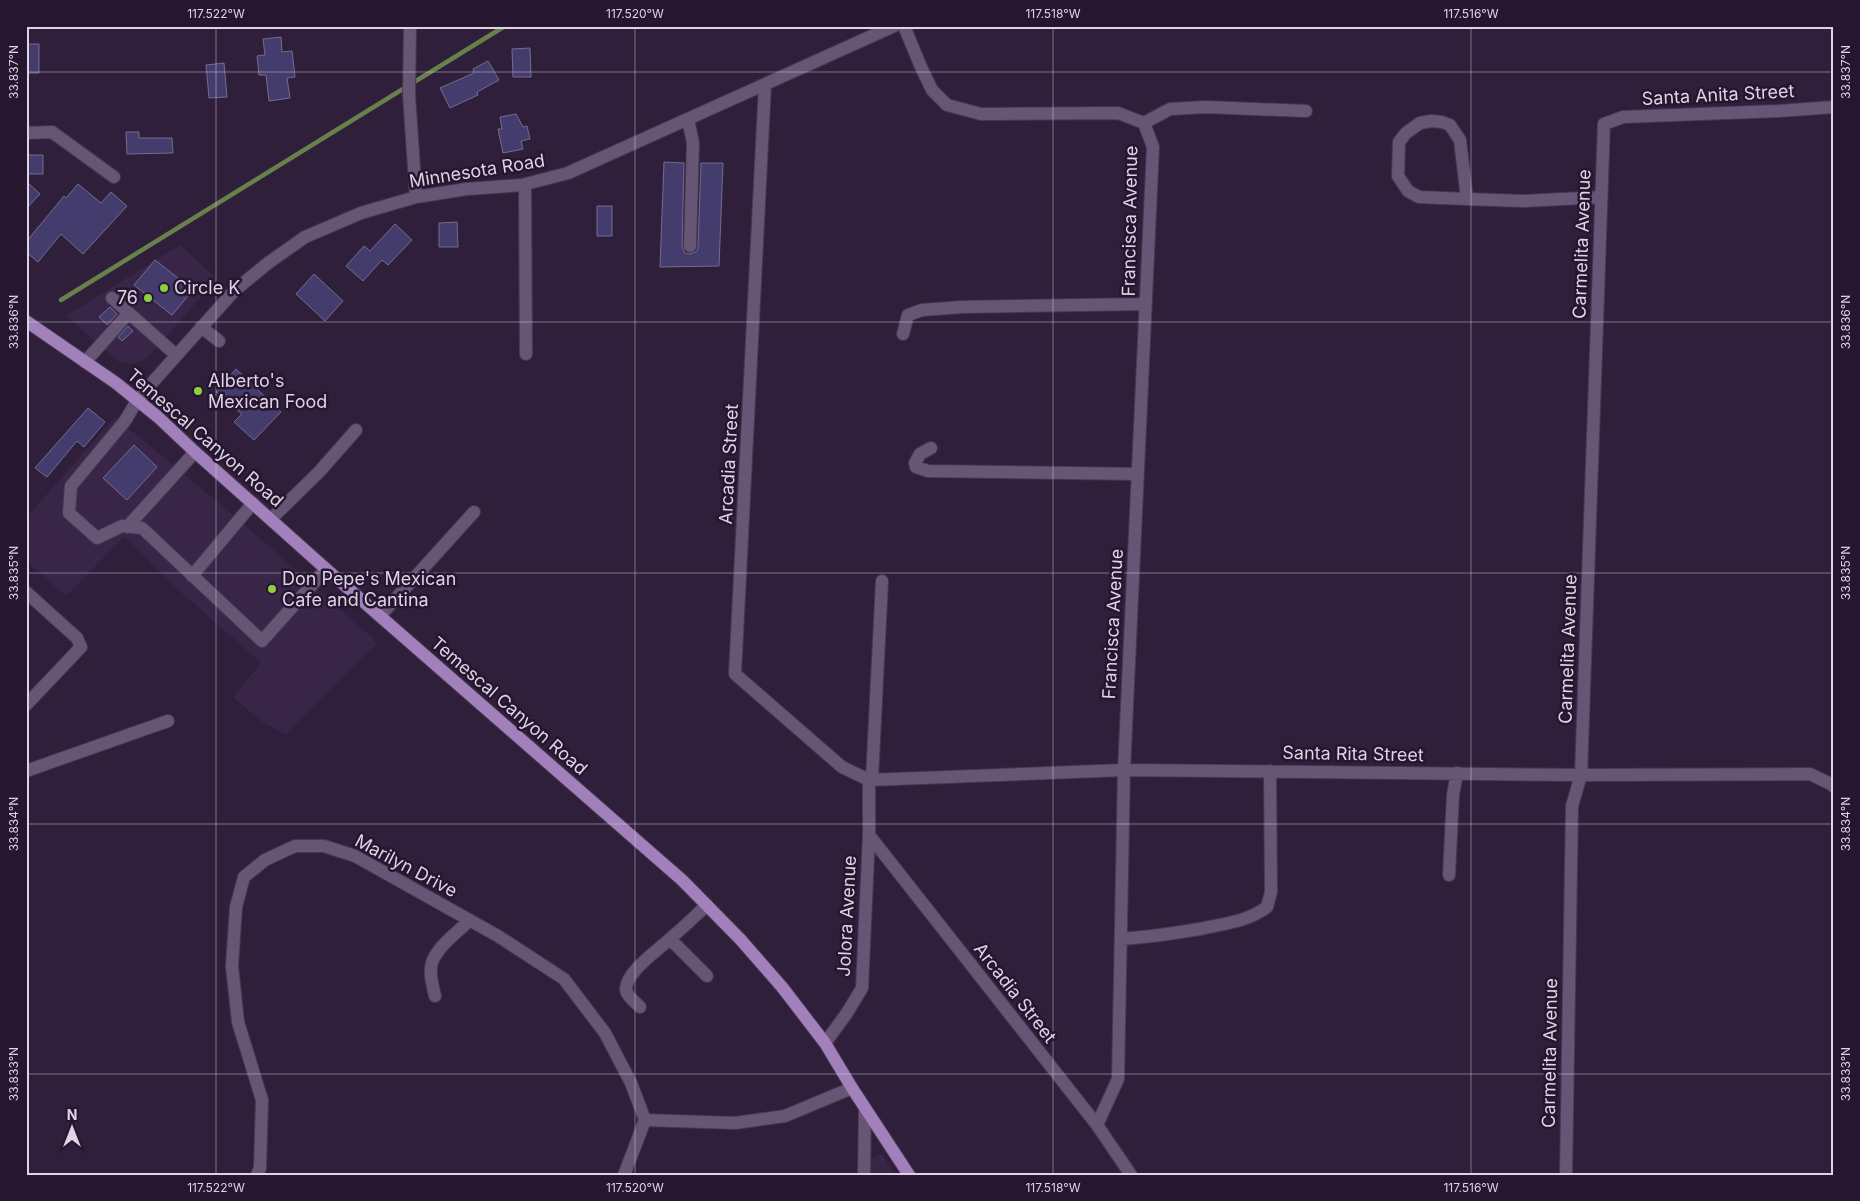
<svg xmlns="http://www.w3.org/2000/svg" width="1860" height="1201" font-family="Inter,sans-serif">
<style>
.built{fill:#392547}
.lines{fill:none;stroke-linecap:round;stroke-linejoin:round}
.stream{stroke:#66814b;stroke-width:4.5}
.building{fill:#453c6e;stroke:#716d8f}
.minor-casing{stroke:#473950;stroke-width:14}
.major-casing{stroke:#473950;stroke-width:14}
.minor{stroke:#675575;stroke-width:12}
.major{stroke:#a280bb;stroke-width:12}
.ticks{fill:none;stroke:#ded4e6;stroke-width:1;stroke-opacity:0.45}
.poi-dot{fill:#8fcd41;stroke:#261630;stroke-width:2}
.labels{text-anchor:middle;stroke-width:5;stroke-linejoin:round;paint-order:stroke}
.street-label{font-size:18px;fill:#ded4e6;stroke:#261630}
.poi-label{font-size:18px;fill:#ded4e6;stroke:#261630;text-anchor:start}
.neatline{fill:none;stroke:#ded4e6;stroke-width:2}
.ticks-label{font-size:12px;text-anchor:middle;fill:#ded4e6}
</style>
<rect width="100%" height="100%" fill="#301f3b"/>
<path class="built" d="M180,245L217,279L147,358L133,364L119,362L66,316Z
M115,417L244,524L378,643L286,735L262,722L233,697L261,663L182,593L124,537L66,596L26,561V518Z
M882,1154L895,1175H870L871,1161L875,1156Z"/>
<g class="lines">
<path class="stream" d="M61,300L505,26"/>
</g>
<path class="building" d="M281,37L282,52L292,51L295,77L287,78L290,98L269,101L266,75H259L257,56L265,55L263,39Z
M26,44H39V73H26Z
M530,48L531,77H513L512,49Z
M488,61L499,80L477,92L478,95L450,108L440,88L474,73L473,69Z
M224,63L227,97L209,98L206,65Z
M516,114L523,127L527,126L530,139L521,141L523,149L503,153L498,129H502L500,117Z
M126,132H139V138H172L173,153L127,154Z
M26,155H43V174H26Z
M664,162L684,163L682,246L685,253L690,254L697,251L698,246L701,163H723L719,266L660,267Z
M26,181L40,194L26,209Z
M78,184L101,203L111,192L127,206L83,254L61,234L38,262L26,252V242L64,196L66,198Z
M597,206H612V236H597Z
M457,222L458,247H439V223Z
M395,224L412,240L388,265L382,260L363,281L346,266L364,246L370,251Z
M155,260L193,290L172,315L134,285Z
M314,274L343,301L325,321L296,294Z
M110,307L117,314L107,325L99,317Z
M128,326L133,331L122,341L118,337Z
M236,369L281,412L254,440L234,422L242,414L216,392Z
M88,408L105,422L84,447L77,441L47,477L35,468Z
M134,445L157,467L127,500L103,478Z"/>
<g class="lines">
<defs>
<path id="minor" d="M410,26L409,95L416,197
M904,26L921,67L932,90L947,105L981,114L1118,113L1144,123L1170,109L1206,107L1306,111
M765,85L735,674L842,767L869,780
M688,119L693,143L690,246
M26,133L52,132L114,177
M525,185L526,354
M1467,199L1460,140L1450,125L1442,122L1431,121L1420,123L1406,133L1399,142L1398,176L1408,191L1419,197L1467,199L1523,201L1601,197
M112,298L176,355
M201,327L219,341
M903,334L908,315L922,310L962,307L1146,304
M85,362L129,313
M931,448L920,454L915,463L916,467L928,471L1138,474
M271,519L319,472L356,430
M127,527L195,452
M326,569L262,641L142,528L122,526L97,538L69,513L71,486L125,421L138,399L151,384L234,291L268,263L305,237L361,213L416,197L467,189L522,185L568,173L894,26
M192,576L253,503
M26,592L77,638L81,647L26,705
M380,616L474,512
M26,771L168,721
M872,779L882,581
M869,780L1124,770L1581,775L1810,774L1833,785L1834,787
M869,835L1097,1125L1131,1175
M1449,875L1453,795L1457,773
M670,939L707,976
M1121,939C1150,937 1177,933 1205,928C1228,923 1248,921 1267,907L1271,892L1270,771
M435,996C433,987 430,978 431,968C432,950 457,933 470,920
M640,1007C635,1002 626,995 626,989C626,971 661,948 672,937C684,927 695,916 707,905
M825,1043L847,1013L862,988L869,835V780
M645,1120L735,1123L785,1116L852,1088
M1097,1125L1118,1079L1124,770L1153,147L1144,123
M257,1175L260,1168L262,1100L238,1022L232,966L236,907L244,877L265,860L295,846H324L355,856L498,936L564,979L605,1033L631,1083L645,1120
M624,1175L645,1120
M864,1175L865,1109
M1566,1175L1572,806L1581,775L1604,124L1623,117L1778,111L1834,107"/>
<path id="major" d="M26,321L116,383L158,417L195,452L326,569L682,880L740,939L782,987L825,1043L852,1088L909,1175"/>
</defs>
<use href="#minor" class="minor-casing"/>
<use href="#major" class="major-casing"/>
<use href="#minor" class="minor"/>
<use href="#major" class="major"/>
</g>
<path class="ticks" d="M216,26V1175M635,26V1175M1053,26V1175M1471,26V1175M26,72H1834M26,322H1834M26,573H1834M26,824H1834M26,1074H1834"/>
<g class="poi-dot">
<circle cx="164" cy="288" r="5"/>
<circle cx="148" cy="298" r="5"/>
<circle cx="198" cy="391" r="5"/>
<circle cx="272" cy="589" r="5"/>
</g>
<g class="labels">
<g class="street-label">
<text transform="translate(1718 95) rotate(-3)" y="6">Santa Anita Street</text>
<text transform="translate(477 171) rotate(-9)" y="6">Minnesota Road</text>
<text transform="translate(1130 221) rotate(-89)" y="6">Francisca Avenue</text>
<text transform="translate(1582 244) rotate(-88)" y="6">Carmelita Avenue</text>
<text transform="translate(205 438) rotate(41)" y="6">Temescal Canyon Road</text>
<text transform="translate(729 464) rotate(-87)" y="6">Arcadia Street</text>
<text transform="translate(1113 624) rotate(-87)" y="6">Francisca Avenue</text>
<text transform="translate(1568 649) rotate(-88)" y="6">Carmelita Avenue</text>
<text transform="translate(509 706) rotate(41)" y="6">Temescal Canyon Road</text>
<text transform="translate(1353 754) rotate(1)" y="6">Santa Rita Street</text>
<text transform="translate(406 866) rotate(28)" y="6">Marilyn Drive</text>
<text transform="translate(847 916) rotate(-87)" y="6">Jolora Avenue</text>
<text transform="translate(1015 993) rotate(52)" y="6">Arcadia Street</text>
<text transform="translate(1550 1053) rotate(-89)" y="6">Carmelita Avenue</text>
</g>
<g class="poi-label">
<text x="174" y="294">Circle K</text>
<text x="138" y="304" text-anchor="end">76</text>
<text x="208" y="387">Alberto's<tspan x="208" dy="21">Mexican Food</tspan></text>
<text x="282" y="585">Don Pepe's Mexican<tspan x="282" dy="21">Cafe and Cantina</tspan></text>
</g>
</g>
<rect width="1860" height="1201" fill="none" stroke="#261630" stroke-width="55"/>
<g transform="translate(72 1128)" stroke="#261630" stroke-width="4" paint-order="stroke">
<path d="M0-4L9 19L0 12L-9 19Z" fill="#ded4e6"/>
<text y="-8" font-size="14" font-weight="bold" text-anchor="middle" fill="#ded4e6">N</text>
</g>
<rect x="28" y="28" width="1804" height="1146" class="neatline"/>
<g class="ticks-label">
<text x="216" y="18">117.522°W</text>
<text x="635" y="18">117.520°W</text>
<text x="1053" y="18">117.518°W</text>
<text x="1471" y="18">117.516°W</text>
<text transform="translate(14 72) rotate(-90)" y="4">33.837°N</text>
<text transform="translate(1846 72) rotate(-90)" y="4">33.837°N</text>
<text transform="translate(14 322) rotate(-90)" y="4">33.836°N</text>
<text transform="translate(1846 322) rotate(-90)" y="4">33.836°N</text>
<text transform="translate(14 573) rotate(-90)" y="4">33.835°N</text>
<text transform="translate(1846 573) rotate(-90)" y="4">33.835°N</text>
<text transform="translate(14 824) rotate(-90)" y="4">33.834°N</text>
<text transform="translate(1846 824) rotate(-90)" y="4">33.834°N</text>
<text transform="translate(14 1074) rotate(-90)" y="4">33.833°N</text>
<text transform="translate(1846 1074) rotate(-90)" y="4">33.833°N</text>
<text x="216" y="1192">117.522°W</text>
<text x="635" y="1192">117.520°W</text>
<text x="1053" y="1192">117.518°W</text>
<text x="1471" y="1192">117.516°W</text>
</g>
</svg>
